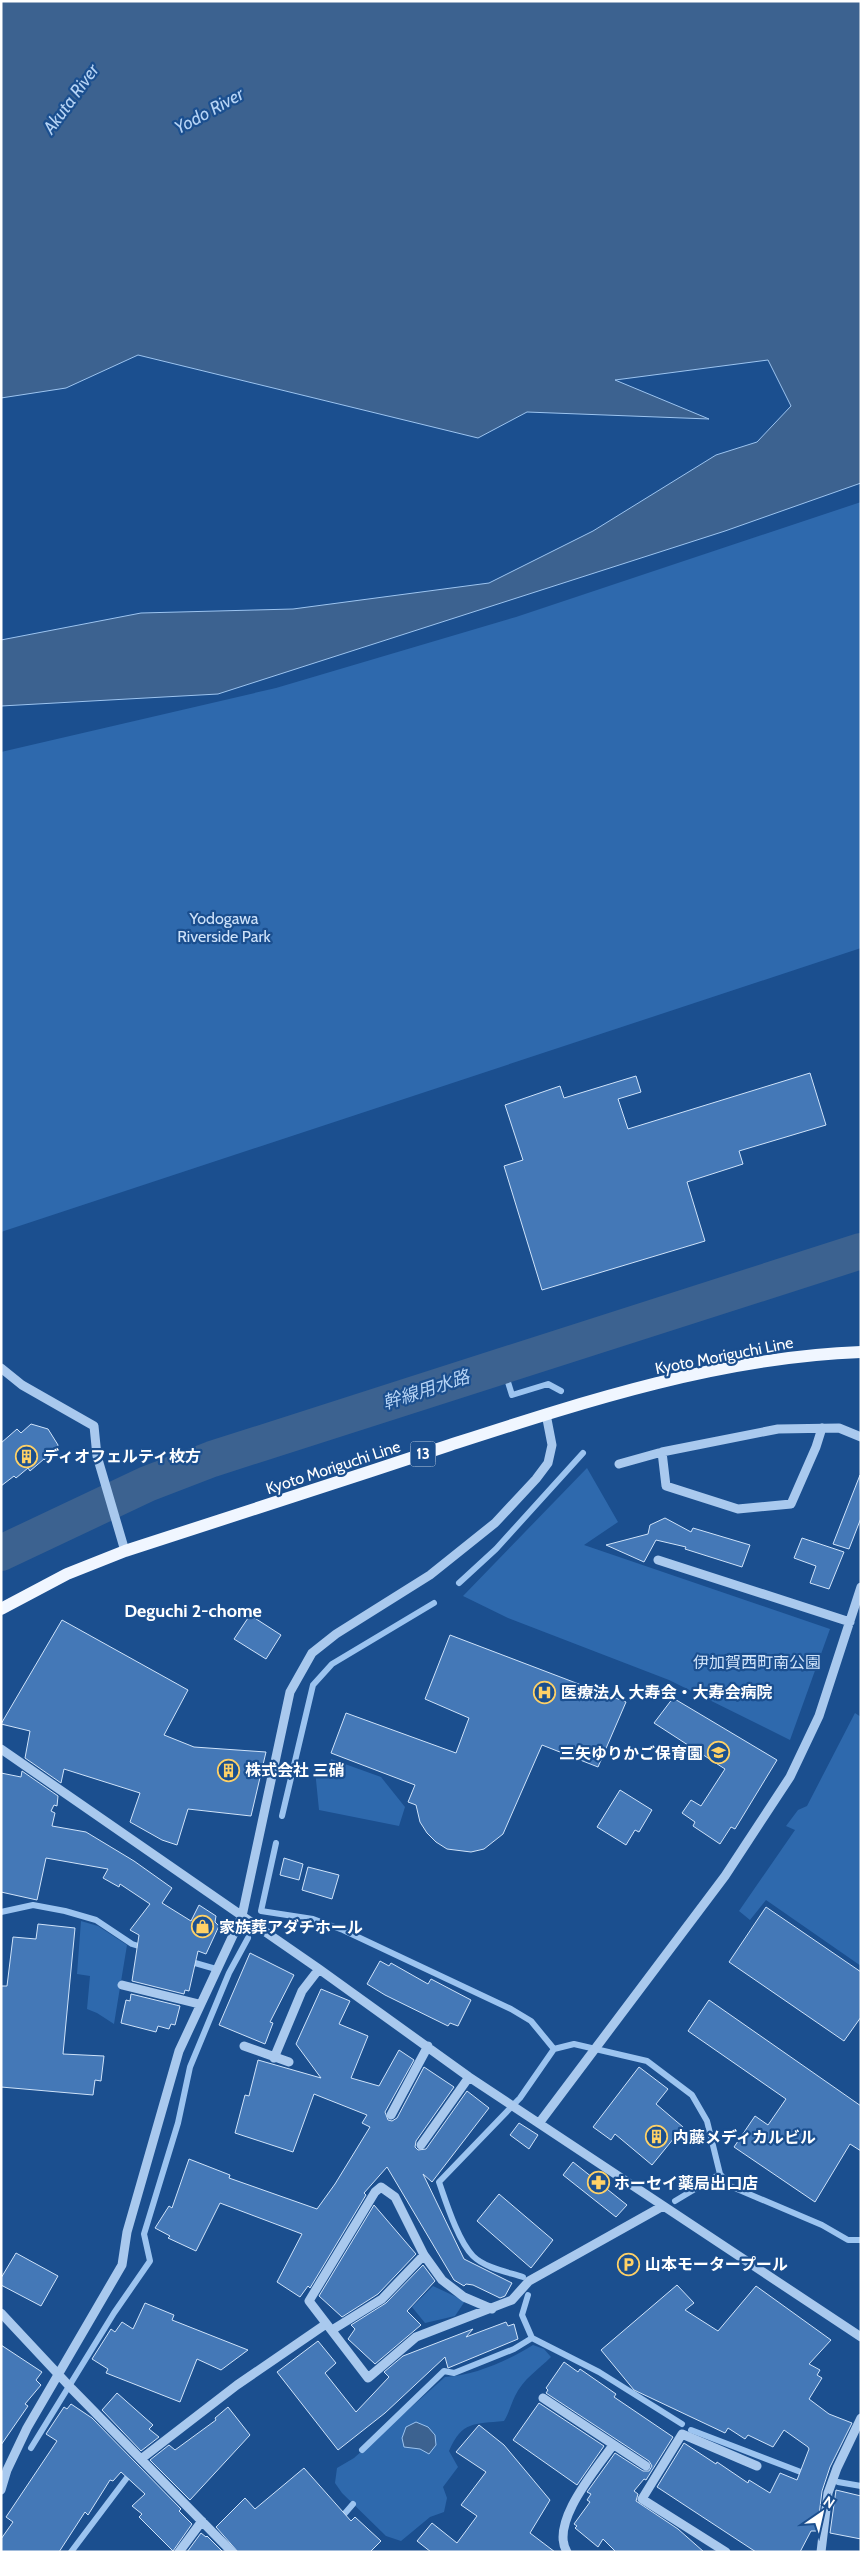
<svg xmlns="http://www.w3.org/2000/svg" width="862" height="2553" font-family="Cabin,'Noto Sans JP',sans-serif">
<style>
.green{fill:#2e69ad}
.water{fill:#3c6290;stroke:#9cc4f0}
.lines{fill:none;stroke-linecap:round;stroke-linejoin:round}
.stream{stroke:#9cc4f0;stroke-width:6}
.river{stroke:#3c6290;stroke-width:36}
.building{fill:#4478b7;stroke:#cfe3fa}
.minor{stroke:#a9c9ee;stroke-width:9}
.major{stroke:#f0f6ff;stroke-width:12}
.labels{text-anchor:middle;stroke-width:4.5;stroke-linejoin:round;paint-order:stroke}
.shield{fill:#1b4f8f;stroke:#bbcadd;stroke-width:1}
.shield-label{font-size:15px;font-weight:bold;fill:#fff}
.park-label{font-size:16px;fill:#cfe3fa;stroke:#1b4f8f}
.street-label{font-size:16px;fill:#fff;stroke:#1b4f8f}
.poi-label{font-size:16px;font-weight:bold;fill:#fff;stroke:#1b4f8f;text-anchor:start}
.water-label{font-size:18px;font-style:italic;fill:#b5d3f5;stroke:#1b4f8f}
.neighbourhood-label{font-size:18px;font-weight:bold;fill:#fff;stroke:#1b4f8f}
</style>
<rect width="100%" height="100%" fill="#1b4f8f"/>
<path class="green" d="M861,502V948L1,1232V752L276,688L516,617Z
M587,1468L618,1522L584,1545L830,1629L790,1740L669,1680L508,1618L463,1596Z
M855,1713L861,1717V1966L766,1900L750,1920L739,1911L795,1830L786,1826L798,1810L807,1806Z
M331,1759L381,1777L405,1807L399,1826L319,1810L315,1770L328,1772Z
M81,1921L98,1926L127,1945L114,2024L97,2013L87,2009L90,1976L77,1974Z
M433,2286L465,2301L455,2316L425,2323L412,2307Z
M533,2345L544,2349L551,2357C539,2369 523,2379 515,2396C511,2404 509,2413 504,2421C474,2424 462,2421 449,2451L458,2467L443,2487L447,2498L444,2512L430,2517L401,2541L386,2536L342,2493L335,2483L337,2468L354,2458L445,2377C474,2376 509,2360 533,2345Z"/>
<path class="water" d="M1,1H861V483L725,531L218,694L1,706V640L141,613L293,609L489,583L593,531L716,455L757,442L791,406L768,360L615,380L709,419L527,412L478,438L138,355L66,388L1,398Z
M416,2422L428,2427L435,2435L436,2445L429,2454L420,2449L404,2447L402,2438L406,2427Z"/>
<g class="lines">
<path class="stream" d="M503,1366L512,1395L548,1384L561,1391
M459,1583L496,1549L583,1453
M282,1816L313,1685L332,1664L434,1603
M276,1843L261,1911L313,1919L343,1930L511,2009L531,2021L554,2049
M1,1912L33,1905L65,1911L96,1920L132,1944L145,1948
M188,1961L216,1969
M675,2201L720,2174
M523,2277C508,2272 485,2268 473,2256C458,2241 446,2202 439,2182L520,2098L554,2049L574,2044L647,2061L692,2095L707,2121L720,2174L730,2186L822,2225L848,2240H861
M532,2338L599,2372L682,2424
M691,2430L806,2474
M31,2448L114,2313L150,2261L144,2234L178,2123L190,2067L229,1973L248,1938
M362,2450L444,2371L454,2373L514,2349L532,2338L522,2315L528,2295
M838,2482L861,2486
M340,2519L353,2504
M71,2552L132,2471"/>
<path class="river" d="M1,1553L147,1484L212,1459L861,1251"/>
</g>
<path class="building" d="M810,1073L826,1125L739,1151L743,1164L687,1182L705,1241L542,1290L504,1166L523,1160L505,1105L560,1086L564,1098L636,1076L641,1092L618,1099L628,1129Z
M31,1424L48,1429L58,1445L56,1453L47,1462L44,1459L30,1471L28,1468L16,1478L14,1476L1,1486V1443L17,1429L21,1433Z
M860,1475L861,1518L849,1549L833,1544Z
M665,1518L691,1532L693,1528L750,1545L742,1567L685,1549L686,1547L656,1540L644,1562L606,1545L648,1534L650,1525Z
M802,1538L844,1552L829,1589L810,1583L816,1566L794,1558Z
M250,1615L281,1635L266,1659L234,1639Z
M62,1620L188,1690L164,1735L194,1747L266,1752L251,1816L188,1809L177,1845L162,1840L130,1822L140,1793L64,1769L61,1783L25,1758L30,1731L1,1724Z
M450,1635L626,1702L598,1767L542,1745L503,1834L484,1849L471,1852L447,1849L436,1842L427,1833L420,1822L416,1805L408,1802L415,1785L331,1753L346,1713L456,1753L469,1718L425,1699Z
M673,1698L777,1760L735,1829L731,1827L720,1844L693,1826L695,1822L682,1813L691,1800L701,1806L725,1769L654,1723Z
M22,1771L58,1796L57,1806L54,1805L51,1811L55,1813L52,1826L86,1832L134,1861L172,1888L162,1903L191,1921L199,1905L216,1916L215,1922L219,1926L206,1954L198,1951L189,1991L185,1990L184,1994L132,1981L139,1935L130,1930L150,1904L120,1884L119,1887L103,1878L108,1869L46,1858L37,1900L1,1892V1773L21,1777Z
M620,1790L652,1810L639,1832L635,1830L626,1845L597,1827Z
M284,1858L303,1864L299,1880L280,1875Z
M308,1867L339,1875L332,1899L302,1890Z
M766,1907L861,1972V2017L844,2041L729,1962Z
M38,1924L75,1928L63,2054L104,2056L101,2081L95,2080L93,2095L1,2087V1986H7L13,1937L36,1939Z
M250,1953L294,1975L270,2022L273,2023L265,2044L219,2025Z
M380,1961L389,1966L391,1963L428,1984L431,1979L471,2000L458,2026L450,2023L448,2026L385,1995L367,1984Z
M321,1989L350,2001L339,2024L368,2036L351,2078L379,2086L399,2050L414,2060L385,2112L388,2120L392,2121L397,2118L424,2067L454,2087L416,2141L415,2147L418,2150L426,2149L467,2091L489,2108L432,2182L423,2174L464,2259L512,2283L505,2296L500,2298L473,2285L466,2284L464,2286L454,2280L387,2167L364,2193L366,2195L310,2288L308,2286L300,2297L277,2282L302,2234L220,2203L196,2251L168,2238L170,2236L155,2228L169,2206L172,2208L189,2159L230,2175L229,2178L317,2209L335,2184L370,2127L362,2123L367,2115L314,2094L293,2152L235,2133L245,2095L249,2096L258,2060L321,2078L296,2044Z
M131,1994L180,2006L175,2025L171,2024L169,2029L158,2026L156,2032L121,2023L126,2000L130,2001Z
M709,2000L861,2106V2151L850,2144L815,2202L734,2147L755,2116L768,2125L786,2099L688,2031Z
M639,2067L668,2089L656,2104L683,2127L652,2165L615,2134L611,2140L593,2127Z
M519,2123L538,2135L529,2149L510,2135Z
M573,2162L627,2205L616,2217L563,2175Z
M499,2194L553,2240L531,2268L477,2221Z
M374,2205L416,2254L378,2294L342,2317L319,2296Z
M16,2253L58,2276L41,2306L1,2285V2278Z
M423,2265L435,2281L407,2311L421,2325L375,2364L348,2339L355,2329L351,2325L386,2303Z
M677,2285L694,2303L685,2310L718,2331L756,2286L831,2340L809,2364L820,2370L817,2375L822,2378L809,2399L829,2414L852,2423L830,2467L822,2491L817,2531H811L800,2552H756L657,2487L684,2443L716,2464L717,2462L748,2483L749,2480L770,2493L780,2473L797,2480L809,2449L808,2447L784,2430L773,2447L748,2435L745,2439L728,2428L725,2433L634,2390L601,2350Z
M145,2303L174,2315L172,2320L248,2350L221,2370L197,2359L180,2402L106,2373L108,2369L92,2359L111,2329L115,2332L122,2322L133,2329Z
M506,2322L508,2326L514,2324L518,2339L448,2368L445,2357L385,2413L338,2450L277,2372L318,2341L336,2363L325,2373L356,2412L389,2377L384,2372L403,2356L473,2329L466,2337Z
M1,2345L42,2372L36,2380L41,2385L25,2404L28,2406L1,2445Z
M564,2362L578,2372L580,2369L616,2394L614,2397L673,2437L646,2480L644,2479L634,2491L638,2494L636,2501L678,2529L704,2552H616L603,2539L598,2547L575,2528L577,2526L574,2524L590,2502L587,2500L591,2494L587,2492L615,2453L643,2471H649L652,2466L649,2461L546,2393L548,2390L546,2388Z
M117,2393L153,2425L149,2429L159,2437L141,2451L102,2410Z
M539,2403L604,2446L577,2485L513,2440Z
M71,2404L92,2418L181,2509L179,2511L192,2524L173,2551L139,2517L142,2514L132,2506L145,2494L121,2472L113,2481L110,2480L88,2515L85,2512L59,2552H1V2539L13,2522L6,2517L57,2441L46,2434L64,2407L67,2409Z
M228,2407L250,2435L190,2500L150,2460L169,2445L175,2450L216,2420L215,2418Z
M479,2425L504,2445L550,2500L530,2533L555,2552H431L417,2541L432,2523L457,2543L477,2516L461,2505L486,2472L456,2452Z
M304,2468L351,2521L355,2517L381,2541L370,2552H238L216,2527L245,2498L255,2509Z
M836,2490L861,2496V2539L830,2533Z
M201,2533L206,2537L207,2536L223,2552H187Z"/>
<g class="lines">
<path class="minor" d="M1,1368L22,1385L94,1426L97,1456L125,1551
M662,1452L666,1486L738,1509L791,1504L816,1447L822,1428
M619,1464L662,1452L778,1429L839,1428L861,1437
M658,1560L850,1622
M1,1749L319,1969L469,2077L861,2337
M122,1985L199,2004
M244,2046L289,2062
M274,2058L302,1991L319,1969
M391,2115L428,2046
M540,2122L725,1876L790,1777L819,1716L861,1587
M421,2145L469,2077
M492,2309L464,2297L442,2280L424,2255L395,2197L381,2187L375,2192L309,2301L368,2378L416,2337L512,2300L529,2281L663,2206
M1,2313L72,2389L232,2552
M332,2330L382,2299L424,2255
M543,2398L646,2466
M141,2459L237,2385L326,2324
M1,2490L7,2470L27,2428L122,2265L127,2232L179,2051L242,1916L290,1692L312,1653L336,1634L430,1575L495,1523L536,1479L548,1463L552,1445L546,1414
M179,2552L202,2521
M567,2552C549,2523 597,2468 613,2445
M726,2552L642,2499L682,2434L757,2466
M821,2552L828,2493L837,2468L861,2418"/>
<path class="major" d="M1,1609L67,1574L125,1551C234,1516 342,1481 450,1445C583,1402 720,1357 861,1352"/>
</g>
<defs>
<symbol id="building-ring" viewBox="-11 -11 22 22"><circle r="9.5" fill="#1b4f8f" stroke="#ffd166" stroke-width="1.5"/><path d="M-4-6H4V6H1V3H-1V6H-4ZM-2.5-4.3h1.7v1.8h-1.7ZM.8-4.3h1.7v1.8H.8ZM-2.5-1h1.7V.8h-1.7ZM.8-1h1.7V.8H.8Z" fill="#ffd166"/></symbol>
<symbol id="hospital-ring" viewBox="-11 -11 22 22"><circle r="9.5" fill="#1b4f8f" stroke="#ffd166" stroke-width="1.5"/><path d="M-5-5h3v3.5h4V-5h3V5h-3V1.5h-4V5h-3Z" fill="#ffd166"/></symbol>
<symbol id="school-ring" viewBox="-11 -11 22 22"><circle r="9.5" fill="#1b4f8f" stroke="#ffd166" stroke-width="1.5"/><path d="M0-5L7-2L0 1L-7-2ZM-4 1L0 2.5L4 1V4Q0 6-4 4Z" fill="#ffd166"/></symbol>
<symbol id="shop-ring" viewBox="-11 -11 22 22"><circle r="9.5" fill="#1b4f8f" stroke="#ffd166" stroke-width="1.5"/><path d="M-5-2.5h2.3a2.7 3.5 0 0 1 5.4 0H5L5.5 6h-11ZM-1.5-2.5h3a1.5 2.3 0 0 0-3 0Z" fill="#ffd166"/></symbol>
<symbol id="pharmacy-ring" viewBox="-11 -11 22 22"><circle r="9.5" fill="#1b4f8f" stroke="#ffd166" stroke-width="1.5"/><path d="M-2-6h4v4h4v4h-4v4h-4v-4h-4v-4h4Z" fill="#ffd166"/></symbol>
<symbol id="parking-ring" viewBox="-11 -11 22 22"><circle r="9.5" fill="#1b4f8f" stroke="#ffd166" stroke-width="1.5"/><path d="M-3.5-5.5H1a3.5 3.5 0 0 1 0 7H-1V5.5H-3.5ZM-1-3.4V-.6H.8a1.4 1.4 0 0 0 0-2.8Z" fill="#ffd166"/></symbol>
</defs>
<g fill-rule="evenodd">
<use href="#building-ring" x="14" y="1444" width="25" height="25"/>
<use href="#hospital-ring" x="532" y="1680" width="25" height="25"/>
<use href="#school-ring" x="706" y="1740" width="25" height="25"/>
<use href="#building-ring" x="216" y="1758" width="25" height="25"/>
<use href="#shop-ring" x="190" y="1914" width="25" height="25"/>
<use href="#building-ring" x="644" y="2124" width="25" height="25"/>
<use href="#pharmacy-ring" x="586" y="2170" width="25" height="25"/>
<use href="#parking-ring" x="616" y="2252" width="25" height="25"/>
</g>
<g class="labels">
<rect class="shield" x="410.5" y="1441.5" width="25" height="25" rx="4"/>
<g class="shield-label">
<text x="423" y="1459">13</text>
</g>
<g class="park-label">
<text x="224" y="924">Yodogawa<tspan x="224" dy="18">Riverside Park</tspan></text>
<text x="757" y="1668">伊加賀西町南公園</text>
</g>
<g class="street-label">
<text transform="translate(724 1355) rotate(-11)" y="6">Kyoto Moriguchi Line</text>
<text transform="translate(333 1467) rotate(-18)" y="6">Kyoto Moriguchi Line</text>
</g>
<g class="poi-label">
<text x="43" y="1462">ディオフェルティ枚方</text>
<text x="561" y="1698">医療法人 大寿会・大寿会病院</text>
<text x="703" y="1759" text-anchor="end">三矢ゆりかご保育園</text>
<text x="245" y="1776">株式会社 三硝</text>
<text x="219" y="1933">家族葬アダチホール</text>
<text x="673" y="2143">内藤メディカルビル</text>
<text x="614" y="2189">ホーセイ薬局出口店</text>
<text x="645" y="2270">山本モータープール</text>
</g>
<g class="water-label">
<text transform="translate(71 99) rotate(-54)" y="6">Akuta River</text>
<text transform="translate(209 111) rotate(-29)" y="6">Yodo River</text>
<text transform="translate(426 1390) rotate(-18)" y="6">幹線用水路</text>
</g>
<g class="neighbourhood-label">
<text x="193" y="1617">Deguchi 2-chome</text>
</g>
</g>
<rect width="862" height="2553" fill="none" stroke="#ffffff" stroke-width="5"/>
<g transform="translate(822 2513) rotate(34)" stroke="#1b4f8f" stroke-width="4" paint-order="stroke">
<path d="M0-4L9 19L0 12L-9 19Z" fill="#ffffff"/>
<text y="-8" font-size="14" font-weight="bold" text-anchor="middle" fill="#ffffff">N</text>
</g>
</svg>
